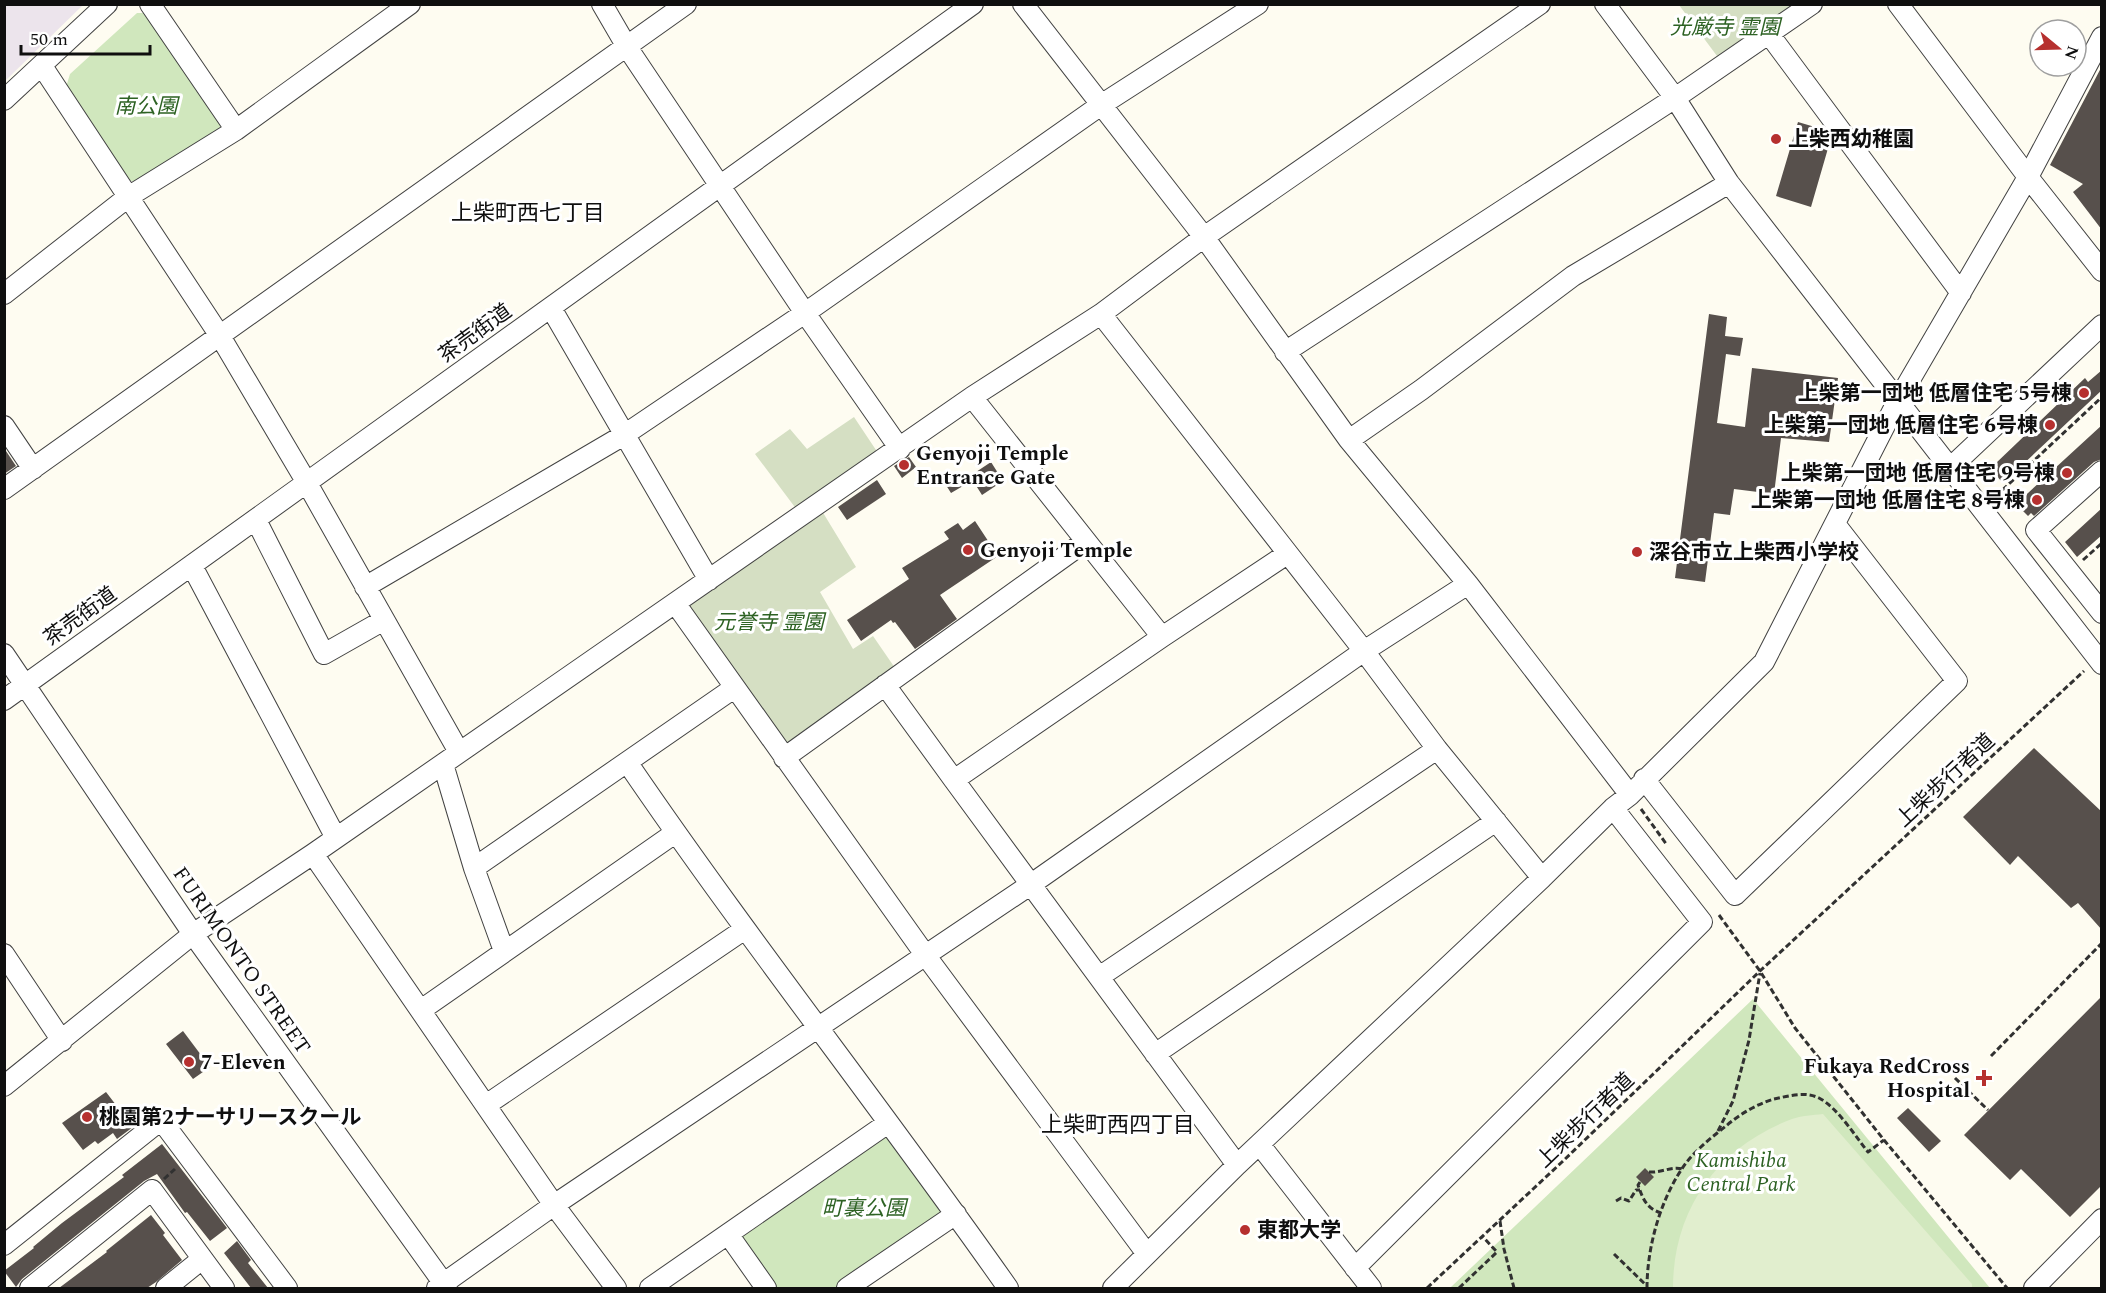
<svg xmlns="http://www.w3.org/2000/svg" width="2106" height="1293" font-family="Spectral,'Noto Sans JP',serif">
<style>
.industrial{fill:#ece4ec}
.green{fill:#d0e7bd}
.cemetery{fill:#d5dfc3}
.pitch{fill:#e1eece}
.building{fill:#57504c}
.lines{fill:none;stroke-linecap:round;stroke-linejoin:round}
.minor-casing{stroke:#424242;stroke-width:22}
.path{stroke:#313131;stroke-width:3;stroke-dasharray:6 3;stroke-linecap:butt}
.minor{stroke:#fff;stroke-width:20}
.poi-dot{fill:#b6302f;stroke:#fff;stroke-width:2}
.labels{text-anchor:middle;stroke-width:6;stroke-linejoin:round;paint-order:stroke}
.park-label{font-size:21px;font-style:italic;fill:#2d6223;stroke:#fff}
.poi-label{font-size:21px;font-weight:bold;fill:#0f0f0f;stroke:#fff;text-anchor:start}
.street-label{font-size:21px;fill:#0f0f0f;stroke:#fff}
.neighbourhood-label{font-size:22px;fill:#0f0f0f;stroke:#fff}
</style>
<rect width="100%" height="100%" fill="#fefcf1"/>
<path class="industrial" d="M5,4H83V5L5,81Z"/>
<path class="green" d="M137,13H151L224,119L220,130L136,182L124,179L66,87L70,74Z
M1753,999L1990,1288H1452L1451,1287Z
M888,1123L956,1214L847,1288H766L728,1234Z"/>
<path class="cemetery" d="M1679,5H1800L1720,60Z
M854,417L878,453L797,510L755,454L790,429L807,449Z
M822,511L856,567L820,592L853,649L873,636L895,668L786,747L686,607Z"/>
<path class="pitch" d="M1823,1114L1972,1284V1288H1673C1673,1210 1717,1147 1792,1119C1801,1116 1813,1115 1823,1114Z"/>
<path class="building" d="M2102,66V230L2073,192L2083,184L2050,165Z
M1798,122L1825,130L1831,138L1811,207L1776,196Z
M1709,314L1727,317L1725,336L1743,338L1740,356L1726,354L1717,423L1745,427L1752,368L1838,378L1829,442L1781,438L1774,494L1734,489L1730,515L1714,513L1705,582L1675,578Z
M2102,370V390L2003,483L1993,472L1998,467L1995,464L2085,378L2088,382Z
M2102,425V459L2094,462L2034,516L2031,513L2028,516L2016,504Z
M4,448L16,466L4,474Z
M909,457L916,467L902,478L894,466Z
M991,462L1003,481L982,495L970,476Z
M955,475L963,486L951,493L944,482Z
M877,480L886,494L847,520L838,507Z
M2102,508V535L2077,557L2065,542Z
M975,521L998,556L940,595L957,619L915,649L895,622L893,623L891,620L861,641L847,620L909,579L902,568L949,539L944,532L958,523L963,530Z
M2034,748L2102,812V930L2078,903L2071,908L2018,856L2010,865L1963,817Z
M2102,996V1185L2070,1217L2021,1169L2010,1180L1964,1135Z
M183,1031L210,1067L193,1079L166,1044Z
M106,1092L133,1127L117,1139L113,1133L98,1144L95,1141L83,1150L62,1123Z
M1908,1108L1941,1141L1929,1152L1897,1118Z
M162,1144L227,1228L210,1241L187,1212L185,1213L157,1174L144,1181L22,1279L16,1287L4,1271L34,1248L33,1247L62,1223L124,1177L122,1175Z
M1645,1168L1654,1177L1645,1186L1636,1177Z
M151,1215L165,1233L163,1235L182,1260L156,1282L147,1288H59L107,1252L106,1251Z
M237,1241L251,1260L248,1263L268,1288H251L224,1253Z"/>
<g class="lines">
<defs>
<path id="minor" d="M150,4L236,130
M602,4L627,47L805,313L900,449
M1023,4L1204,237L1349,440L1468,584L1630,795
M1605,4L1675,98L1729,183L2102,664
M1898,4L2028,177L2102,271
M1769,34L1961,293
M42,66L220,336L307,483L459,752
M4,100L107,4
M4,294L128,197L236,130L410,4
M551,308L709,580
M1101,314L1364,651L1437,749L1542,878
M1285,352L1675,98L1812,4
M972,397L1162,637
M4,426L33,469
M1349,440L1421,390L1573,276L1729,183
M1949,469L2102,325
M2102,471L2036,530L2102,613
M4,489L686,4
M256,520L324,654L384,620
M192,566L336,838
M365,587L624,435L805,313L1101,105L1258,4
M675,603L926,956L1147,1254
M4,654L193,934L447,1288
M885,685L954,780
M734,688L627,762C749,941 884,1111 1008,1288
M4,700L973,4
M784,758L1086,541
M443,764L474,868L504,951
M1644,779L1735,895L1957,681L1835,524
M313,854L554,1205L616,1288
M474,868L627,762
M4,954L62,1041
M1099,977L1437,749
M421,1010L675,833
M1155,1054L1496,821
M4,1086L193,934L313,854L972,397L1101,314L1204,237L1540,4
M486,1105L745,929
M1260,1145L1371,1288
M1237,1165L954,780L1162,637L1287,554
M728,1234L766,1288
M4,1245L161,1120L287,1288
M1355,1268L1702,922L1613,808
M30,1288L152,1190L224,1288
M166,1288L202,1259
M437,1288L554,1205L1030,885L1364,651L1468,584
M650,1288L888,1123
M847,1288L956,1214
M1113,1288L1237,1165L1542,878L1613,808L1630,795L1764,662L1897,402L2028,177L2102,37
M2034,1288L2102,1219"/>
</defs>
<use href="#minor" class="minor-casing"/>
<path class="path" d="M1996,496L2102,397
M2083,560L2102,543
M1641,809L1667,845
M1719,915L1760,971L1795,1028L1884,1140L2007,1288
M1991,1056L2102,943
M1955,1078L1988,1110
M1718,1131L1733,1101L1749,1040L1760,973
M1649,1172C1662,1173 1671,1166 1683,1169
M164,1179L175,1169
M1640,1182L1638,1185C1643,1199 1646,1208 1661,1213
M1616,1201L1621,1198L1629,1201L1636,1190H1640
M1500,1221L1504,1249L1514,1288
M1614,1254L1647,1286
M1427,1288L1562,1162L1760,971L2084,671
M1459,1288L1497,1252L1483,1237
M1647,1288C1647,1246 1661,1197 1686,1163C1697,1149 1712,1137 1726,1126C1740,1114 1757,1104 1774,1099C1789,1096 1805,1091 1819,1098C1838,1108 1855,1136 1868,1152L1884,1140"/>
<use href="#minor" class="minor"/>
</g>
<g class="poi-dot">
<circle cx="1776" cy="139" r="6"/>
<circle cx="2084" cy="393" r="6"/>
<circle cx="2050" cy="425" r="6"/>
<circle cx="904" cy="465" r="6"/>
<circle cx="2067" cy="473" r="6"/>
<circle cx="2037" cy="500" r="6"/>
<circle cx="968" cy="550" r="6"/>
<circle cx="1637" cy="552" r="6"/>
<circle cx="189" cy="1062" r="6"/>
<path d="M1981 1069h6v6h6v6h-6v6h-6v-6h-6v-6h6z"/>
<circle cx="87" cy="1117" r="6"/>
<circle cx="1245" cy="1230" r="6"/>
</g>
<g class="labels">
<g class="park-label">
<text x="1725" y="34">光厳寺 霊園</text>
<text x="146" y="113">南公園</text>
<text x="769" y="629">元誉寺 霊園</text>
<text x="1741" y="1167">Kamishiba<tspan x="1741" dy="24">Central Park</tspan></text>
<text x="864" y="1215">町裏公園</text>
</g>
<g class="poi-label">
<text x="1788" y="146">上柴西幼稚園</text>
<text x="2072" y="400" text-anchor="end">上柴第一団地 低層住宅 5号棟</text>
<text x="2038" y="432" text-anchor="end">上柴第一団地 低層住宅 6号棟</text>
<text x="916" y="460">Genyoji Temple<tspan x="916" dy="24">Entrance Gate</tspan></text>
<text x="2055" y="480" text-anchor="end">上柴第一団地 低層住宅 9号棟</text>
<text x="2025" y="507" text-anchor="end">上柴第一団地 低層住宅 8号棟</text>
<text x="980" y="557">Genyoji Temple</text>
<text x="1649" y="559">深谷市立上柴西小学校</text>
<text x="201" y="1069">7-Eleven</text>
<text x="1970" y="1073" text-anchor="end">Fukaya RedCross<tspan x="1970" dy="24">Hospital</tspan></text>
<text x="99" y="1124">桃園第2ナーサリースクール</text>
<text x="1257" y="1237">東都大学</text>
</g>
<g class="street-label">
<text transform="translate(475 333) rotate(-36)" y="7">茶売街道</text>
<text transform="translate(80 616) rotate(-36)" y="7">茶売街道</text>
<text transform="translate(1945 780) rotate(-43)" y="7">上柴歩行者道</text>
<text transform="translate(242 960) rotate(55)" y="7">FURIMONTO STREET</text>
<text transform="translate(1585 1120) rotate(-44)" y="7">上柴歩行者道</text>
</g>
<g class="neighbourhood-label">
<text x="528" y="220">上柴町西七丁目</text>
<text x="1118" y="1132">上柴町西四丁目</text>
</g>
</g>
<rect width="2106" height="1293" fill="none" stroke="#0f0f0f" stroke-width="12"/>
<g transform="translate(2058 48) rotate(109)"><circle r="28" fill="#ffffff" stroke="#9f9f9f" stroke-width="1.5"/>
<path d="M0-4.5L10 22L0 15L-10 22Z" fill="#b6302f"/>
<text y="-9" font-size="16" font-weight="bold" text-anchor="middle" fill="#0f0f0f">N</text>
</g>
<path d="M21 45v9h129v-9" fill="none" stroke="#0f0f0f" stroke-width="3"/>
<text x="30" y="45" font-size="18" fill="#0f0f0f" stroke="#ffffff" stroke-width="4.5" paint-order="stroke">50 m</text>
</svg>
